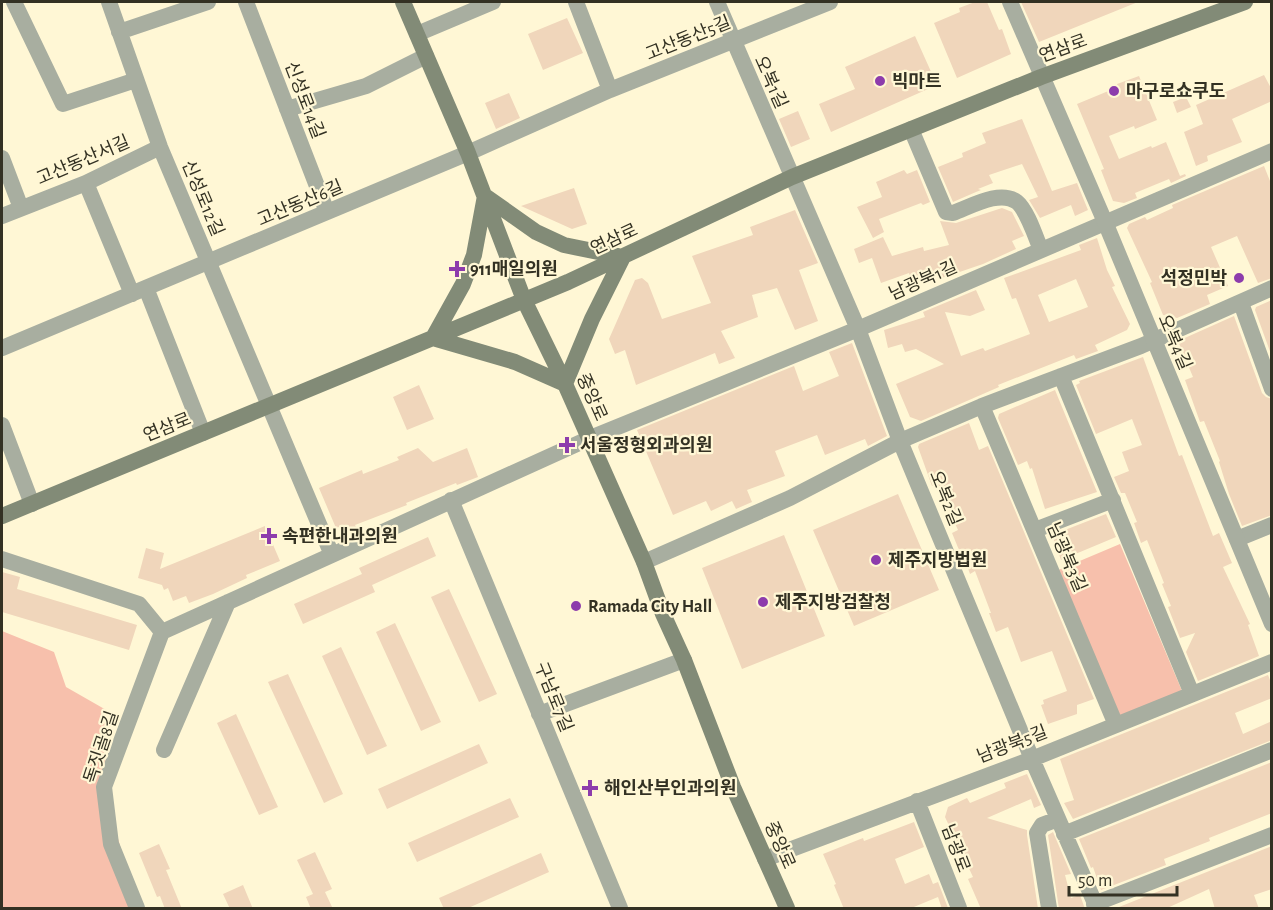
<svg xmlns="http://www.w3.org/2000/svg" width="1273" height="910" font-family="'Alegreya Sans','Noto Sans KR',sans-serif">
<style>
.green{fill:#f7c0ac}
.building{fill:#f0d6bb;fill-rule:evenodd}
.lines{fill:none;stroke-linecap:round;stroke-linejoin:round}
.minor{stroke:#a8aea0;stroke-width:16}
.tertiary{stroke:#a8aea0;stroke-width:16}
.secondary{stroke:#828b77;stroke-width:16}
.poi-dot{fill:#8d3cac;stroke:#fff7d5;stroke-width:2}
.labels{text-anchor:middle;stroke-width:4.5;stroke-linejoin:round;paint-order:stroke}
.street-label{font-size:18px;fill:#333123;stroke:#fff7d5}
.poi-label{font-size:18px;font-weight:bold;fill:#333123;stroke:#fff7d5;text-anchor:start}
</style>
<rect width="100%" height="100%" fill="#fff7d5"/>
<path class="green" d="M1120,544L1182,691L1118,717L1056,571Z
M2,631L54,652L66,687L108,711L104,787L137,908H2Z"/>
<path class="building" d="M975,2H987L999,30L1002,29L1011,54L957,78L934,23L960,12L959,8Z
M1021,2H1138L1039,42Z
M567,18L583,53L543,70L528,34Z
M915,36L937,85L831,132L819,104L855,89L845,67Z
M1264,75L1272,90V101L1232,119L1242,142L1207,156L1208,161L1196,166L1184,132L1203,124L1196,105Z
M1139,76L1157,120L1135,129L1134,126L1109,136L1119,159L1151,146L1152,148L1166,142L1180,176L1185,174L1186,176L1171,183L1169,179L1135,193L1137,198L1124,203L1113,201L1101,170L1104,169L1077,104L1118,87L1117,84Z
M509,93L520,118L496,129L485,103Z
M1186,97L1191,107L1177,113L1173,102Z
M798,111L810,139L791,147L779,119Z
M1022,119L1052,191L1077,183L1088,210L1075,216L1071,205L1040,218L1029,200L1038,197L1022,164L989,175L993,183L978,189L981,190L976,192L953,202L938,167L963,157L962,153L986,143L982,133Z
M1264,166L1272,186V278L1258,283L1237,236L1211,247L1228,286L1207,295L1210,304L1177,318L1163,315L1150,283L1152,282L1127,228L1129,224L1145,217L1147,220L1173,208L1172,205Z
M904,170L907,174L917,170L930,202L923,205L921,203L879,219L884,232L873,238L857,207L882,197L876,182Z
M574,188L587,224L572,229L521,206Z
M1002,208L1012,212L1024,236L1012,241L1016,249L983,264L942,278L940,274L912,282L909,273L881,283L872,258L859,263L854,249L883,237L892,256L923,247L924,251L949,245L940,221L956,223Z
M795,210L818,263L799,270L818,321L795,330L777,288L752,295L758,317L721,331L735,358L719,364L715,353L636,385L625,350L615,354L609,339L635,280L642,278L648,283L662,319L711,303L692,256L753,235L750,227Z
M1097,238L1107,270L1115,286L1112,287L1130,324L1127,330L1095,345L1098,351L1076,359L1074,355L998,385L999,387L921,421L910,417L896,384L944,364L916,349L905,352L902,344L888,348L884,330L925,317L923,312L976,290L985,310L970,316L945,312L961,356L983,348L985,351L1030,334L1016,298L1012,299L1004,278L1081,250L1079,245ZM1076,279L1088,307L1049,322L1038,295Z
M1272,300V357L1255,310L1256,307Z
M1234,316L1262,393L1266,397L1272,399V515L1242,526L1229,494L1219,462L1220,461L1204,421L1200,422L1185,380L1193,377L1178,341Z
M852,343L887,436L868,446L865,439L825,455L817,435L775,451L785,476L747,490L752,502L736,509L732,501L711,511L706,501L673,515L637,430L794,366L803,391L839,376L829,352Z
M1143,357L1179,456L1182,455L1213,536L1219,533L1232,563L1223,567L1250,624L1248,625L1259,656L1198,681L1186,652L1195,633L1180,638L1168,607L1171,606L1162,584L1164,583L1147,540L1141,543L1134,523L1137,522L1125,493H1121L1114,477L1129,471L1122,452L1142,445L1132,419L1096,434L1076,385L1080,383L1079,381Z
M419,385L434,419L407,430L393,397Z
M1055,390L1097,492L1045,509L1032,468L1030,469L1027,461L1018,465L998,418L999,414Z
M969,423L979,450L988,446L1094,699L1077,705V714L1048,724L1041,705L1044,704L1043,700L1067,691L1052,651L1021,662L1008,627L996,632L989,613H991L975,571L970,574L961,549L959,550L952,533L958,530L937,484L932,486L918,447L919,444Z
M418,448L433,462L467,448L478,477L457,485L456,483L406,503L407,505L355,525L356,527L345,532L342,526L336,528L319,488L362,470L363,474L399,460L397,457Z
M898,494L939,590L854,626L813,530Z
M1106,514L1116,537L1061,560L1052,535Z
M265,526L280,561L246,575L247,578L213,594L189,603L186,596L173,601L168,588L164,590L162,585L138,578L146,548L164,553L160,569Z
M784,535L825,636L742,669L702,568Z
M428,537L436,556L372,585L375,592L303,624L294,604L362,574L359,568Z
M2,572L20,577L17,589L137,625L129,650L2,612Z
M449,589L497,694L479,702L431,597Z
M395,623L441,722L421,731L376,632Z
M341,647L387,746L367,755L322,656Z
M288,674L343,794L324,803L268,682Z
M1268,675L1272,685V698L1235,713L1243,734L1272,721V740L1073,819L1064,803L1074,800L1060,759Z
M236,714L278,807L259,815L217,723Z
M479,744L488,763L387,809L378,789Z
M1272,762V813L1209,838L1210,841L1164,859L1166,865L1101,890L1093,867L1091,868L1079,839Z
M1027,774L1041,805L1034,808L1031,799L987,818L1027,830V835L1038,909H981L968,879L973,877L945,817L948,807L967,798L970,803L1006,788L1004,783Z
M510,798L519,817L417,862L408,843Z
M914,822L924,847L895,859L905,884L929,874L933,884L938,882L948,908L942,909L938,897L909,909H844L834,885L836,884L823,854L863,838L864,841Z
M1053,832L1071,874L1065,875L1071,898L1080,895L1085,909H1059L1048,835Z
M159,844L170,869L166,870L182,909H165L160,896L157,897L139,853Z
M1272,846V889L1254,895L1259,909H1215L1209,889L1165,909H1114Z
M315,852L332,889L325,892L333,909H311L306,897L313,894L297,860Z
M541,853L549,872L466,909H444L439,898Z
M243,885L253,909H230L223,894Z"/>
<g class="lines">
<path class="minor" d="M14,2L63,104L136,80
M109,2L160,147L332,555
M246,2L327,212
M576,2L610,90
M717,2L858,329L900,441L1032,759L1097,908
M119,32L208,2
M417,34L493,2
M287,109L366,86L426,56
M911,129L946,212L953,213C970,207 1000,189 1017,202C1027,210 1036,238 1041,250
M2,158L21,208
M86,183L132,294
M2,216L86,183L160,147
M146,288L203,433
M1241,303L1272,389
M2,348L468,153L610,90L830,2
M1061,376L1192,694
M982,406L1116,725
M2,425L32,504
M451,500L620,908
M1035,530L1113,500
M1237,539L1272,525
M2,559L139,604L162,632L104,787L111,844L137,908
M644,562L790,498L900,441L982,406L1141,346L1272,288
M162,632L588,439L858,329L1272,151
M539,714L684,660
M164,750L228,602
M917,801L959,908
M1064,834L1272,750
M765,859L1032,759L1272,662
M1094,904L1272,835
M1049,908L1037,833L1042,825L1058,819"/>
<path class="tertiary" d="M1010,2L1105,222L1272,624"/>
<path class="secondary" d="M403,2L468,153L524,300L565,384L644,562L663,614L684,660L733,787L787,908
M485,196L536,232L564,245L623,257L592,319L565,384L515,362L433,338L463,284L474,255Z
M2,516L568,282L792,177L1041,77L1245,2"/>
</g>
<g class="poi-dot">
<circle cx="880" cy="81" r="6"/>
<circle cx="1114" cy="91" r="6"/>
<path d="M454 260h6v6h6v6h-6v6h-6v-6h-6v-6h6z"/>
<circle cx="1239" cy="278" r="6"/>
<path d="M564 436h6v6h6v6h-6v6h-6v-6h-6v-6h6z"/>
<path d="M266 527h6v6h6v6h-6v6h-6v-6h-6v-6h6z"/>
<circle cx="876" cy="560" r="6"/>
<circle cx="763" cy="602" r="6"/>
<circle cx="576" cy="606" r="6"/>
<path d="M587 779h6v6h6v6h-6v6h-6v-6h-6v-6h6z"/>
</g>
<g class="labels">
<g class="street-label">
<text transform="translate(688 38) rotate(-22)" y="6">고산동산5길</text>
<text transform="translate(1063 48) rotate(-20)" y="6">연삼로</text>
<text transform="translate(771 82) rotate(66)" y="6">오복1길</text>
<text transform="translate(305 100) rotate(69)" y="6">신성로14길</text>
<text transform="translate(83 160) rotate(-23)" y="6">고산동산서길</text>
<text transform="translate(203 198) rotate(67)" y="6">신성로12길</text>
<text transform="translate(300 203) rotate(-23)" y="6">고산동산6길</text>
<text transform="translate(614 239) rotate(-25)" y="6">연삼로</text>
<text transform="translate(923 280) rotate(-24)" y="6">남광북1길</text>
<text transform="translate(1175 342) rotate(67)" y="6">오복4길</text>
<text transform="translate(592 397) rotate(66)" y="6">중앙로</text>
<text transform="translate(167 427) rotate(-22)" y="6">연삼로</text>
<text transform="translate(946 498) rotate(68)" y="6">오복2길</text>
<text transform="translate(1067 557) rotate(67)" y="6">남광북3길</text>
<text transform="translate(554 697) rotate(68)" y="6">구남로7길</text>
<text transform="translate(1012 744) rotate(-21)" y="6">남광북5길</text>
<text transform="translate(101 747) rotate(-72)" y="6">독짓골8길</text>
<text transform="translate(780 845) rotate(66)" y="6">중앙로</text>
<text transform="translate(956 848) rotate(69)" y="6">남광로</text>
</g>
<g class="poi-label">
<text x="892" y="87">빅마트</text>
<text x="1126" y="97">마구로쇼쿠도</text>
<text x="470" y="275">911매일의원</text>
<text x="1227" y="284" text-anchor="end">석정민박</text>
<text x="580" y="451">서울정형외과의원</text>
<text x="282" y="542">속편한내과의원</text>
<text x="888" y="566">제주지방법원</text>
<text x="775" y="608">제주지방검찰청</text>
<text x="588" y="612">Ramada City Hall</text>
<text x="604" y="794">해인산부인과의원</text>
</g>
</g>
<rect width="1273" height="910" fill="none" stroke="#333123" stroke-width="6"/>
<path d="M1069 886v9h108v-9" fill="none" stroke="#333123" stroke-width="3"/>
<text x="1078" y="886" font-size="18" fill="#333123" stroke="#fff7d5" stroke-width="4.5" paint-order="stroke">50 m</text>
</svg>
